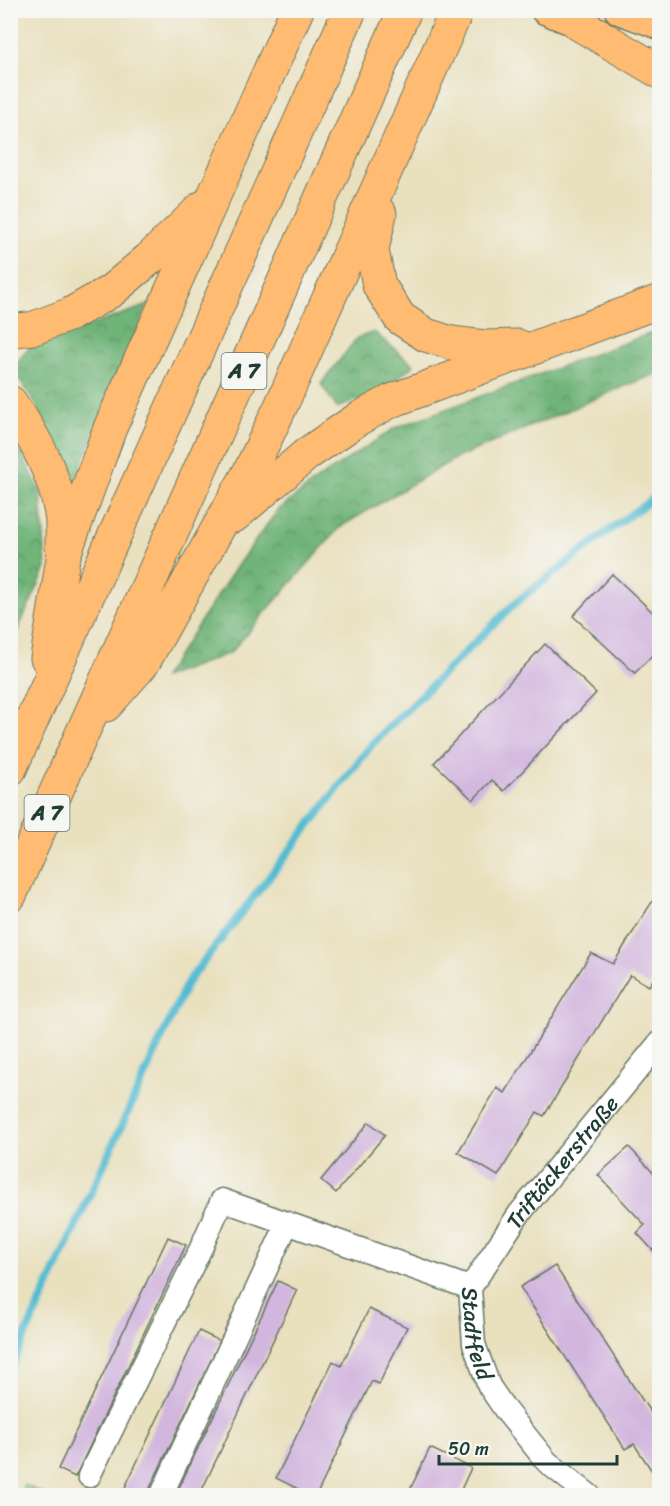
<svg xmlns="http://www.w3.org/2000/svg" width="670" height="1506" font-family="Sriracha,sans-serif">
<style>
.forest{fill:url(#forest-crowns);stroke:#477856;stroke-width:1.5}
.pitch{fill:#8ad28d;stroke:#548860;stroke-width:1.5}
.lines{fill:none;stroke-linecap:round;stroke-linejoin:round}
.stream{stroke:#53bbd1;stroke-width:8}
.building{fill:#d2b6de}
.minor-casing{stroke:#667664;stroke-width:25}
.major-casing{stroke:#667664;stroke-width:31}
.highway-casing{stroke:#667664;stroke-width:35}
.minor{stroke:#fff;stroke-width:22}
.major{stroke:#ffbb71;stroke-width:28}
.highway{stroke:#ffbb71;stroke-width:33}
.labels{text-anchor:middle;stroke-width:6;stroke-linejoin:round;paint-order:stroke}
.shield{fill:#f6f6f2;stroke:#60746d;stroke-width:1.5}
.shield-label{font-size:21px;font-weight:bold;fill:#1f3d34}
.street-label{font-size:22px;fill:#1f3d34;stroke:#f6f6f2}
</style>
<defs>
<pattern id="forest-crowns" width="20" height="18" patternUnits="userSpaceOnUse" patternTransform="scale(1.5)"><rect width="20" height="18" fill="#6fb478"/><path d="M2 6a3 3 0 1 1 6 0M12 15a3 3 0 1 1 6 0" fill="none" stroke="#5b9463"/></pattern>
</defs>
<rect width="100%" height="100%" fill="#f6f6f2"/>
<filter id="ink" filterUnits="userSpaceOnUse"><feTurbulence type="fractalNoise" baseFrequency=".0167" numOctaves="2"/><feDisplacementMap in="SourceGraphic" scale="12" xChannelSelector="R" yChannelSelector="G"/><feConvolveMatrix kernelMatrix="1 2 1 2 8 2 1 2 1" color-interpolation-filters="sRGB"/></filter>
<filter id="wash" filterUnits="userSpaceOnUse"><feTurbulence type="fractalNoise" baseFrequency=".008" numOctaves="4" result="noise"/><feDisplacementMap in="SourceGraphic" scale="24" xChannelSelector="R" yChannelSelector="G"/><feGaussianBlur stdDeviation="1.35" result="paint"/><feColorMatrix in="noise" values="0 0 0 0 0 0 0 0 0 0 0 0 0 0 0 0 0 1.4 0 .05"/><feComposite in="paint" operator="in"/></filter>
<g filter="url(#wash)">
<rect width="100%" height="100%" fill="#e9e0be"/>
<path class="forest" d="M148,305L67,500L37,406L12,368L30,347Z
M659,330V373L625,386L454,459L340,527L230,653L163,678L239,563L277,511L319,478L395,428Z
M374,332L414,365L380,392L337,408L321,384L357,338Z
M11,435L15,440L41,493L46,568L11,645Z"/>
<path class="pitch" d="M24,1485L46,1495H19Z"/>
<g class="lines">
<path class="stream" d="M10,1369L187,983L373,743L515,603L624,519L660,494"/>
</g>
<g id="blocks">
<path class="building" d="M612,574L660,619V647L635,673L573,616Z
M545,644L596,693L504,791L492,780L473,800L434,763Z
M660,889V969L649,986L630,975L544,1116L537,1112L498,1176L458,1152L497,1088L505,1093L591,953L613,964Z
M369,1122L385,1135L336,1193L321,1180Z
M629,1147L660,1180V1258L637,1233L645,1225L598,1175Z
M168,1237L186,1245L75,1477L58,1469Z
M555,1266L660,1427V1483L634,1444L625,1449L520,1287Z
M278,1281L297,1290L199,1496H175Z
M369,1309L407,1327L379,1384L372,1381L316,1496H312L276,1478L333,1361L341,1366Z
M199,1331L220,1341L146,1496H121Z
M430,1448L471,1468L458,1496H407Z"/>
</g>
</g>
<g filter="url(#ink)">
<use href="#blocks" fill-opacity="0" stroke="#667664" stroke-width="1.5"/>
<g class="lines">
<defs>
<g id="minor">
<path id="s1" d="M470,1288L519,1214L660,1042"/>
<path id="s2" d="M470,1288L474,1344L489,1386L506,1411L547,1462L590,1496"/>
<path d="M89,1476L201,1248L222,1200L470,1288"/>
<path d="M161,1496L287,1224"/>
</g>
<path id="major" d="M545,10L599,32
M619,10L660,25"/>
<path id="highway" d="M648,10L660,13
M579,24L660,72
M380,214L372,250L379,285L400,318L426,335L451,343L485,347L518,346
M10,331L34,328L71,314L111,291L149,259L203,207
M10,402C33,434 55,475 61,514C63,525 62,537 62,547
M234,516L307,454L358,419L391,401L660,301
M47,658L63,558L110,428L297,10
M106,705L143,663L251,469L281,406L457,10
M10,769L350,10
M10,895L405,10"/>
</defs>
<use href="#minor" class="minor-casing"/>
<use href="#major" class="major-casing"/>
<use href="#highway" class="highway-casing"/>
<use href="#minor" class="minor"/>
<use href="#major" class="major"/>
<use href="#highway" class="highway"/>
</g>
</g>
<g class="labels">
<g class="shield">
<rect x="221.5" y="353" width="45" height="36" rx="4.5"/>
<rect x="24.5" y="795" width="45" height="36" rx="4.5"/>
</g>
<g class="shield-label">
<text x="244" y="378">A 7</text>
<text x="47" y="820">A 7</text>
</g>
<g class="street-label">
<text dy="8" stroke="none"><textPath href="#s1" startOffset="156">Triftäckerstraße</textPath></text>
<text dy="8" stroke="none"><textPath href="#s2" startOffset="46">Stadtfeld</textPath></text>
</g>
</g>
<rect width="670" height="1506" fill="none" stroke="#f6f6f2" stroke-width="36"/>
<path d="M439 1455v9h178v-9" fill="none" stroke="#1f3d34" stroke-width="3"/>
<text x="448" y="1455" font-size="18" fill="#1f3d34" stroke="#f6f6f2" stroke-width="4.5" paint-order="stroke">50 m</text>
</svg>
